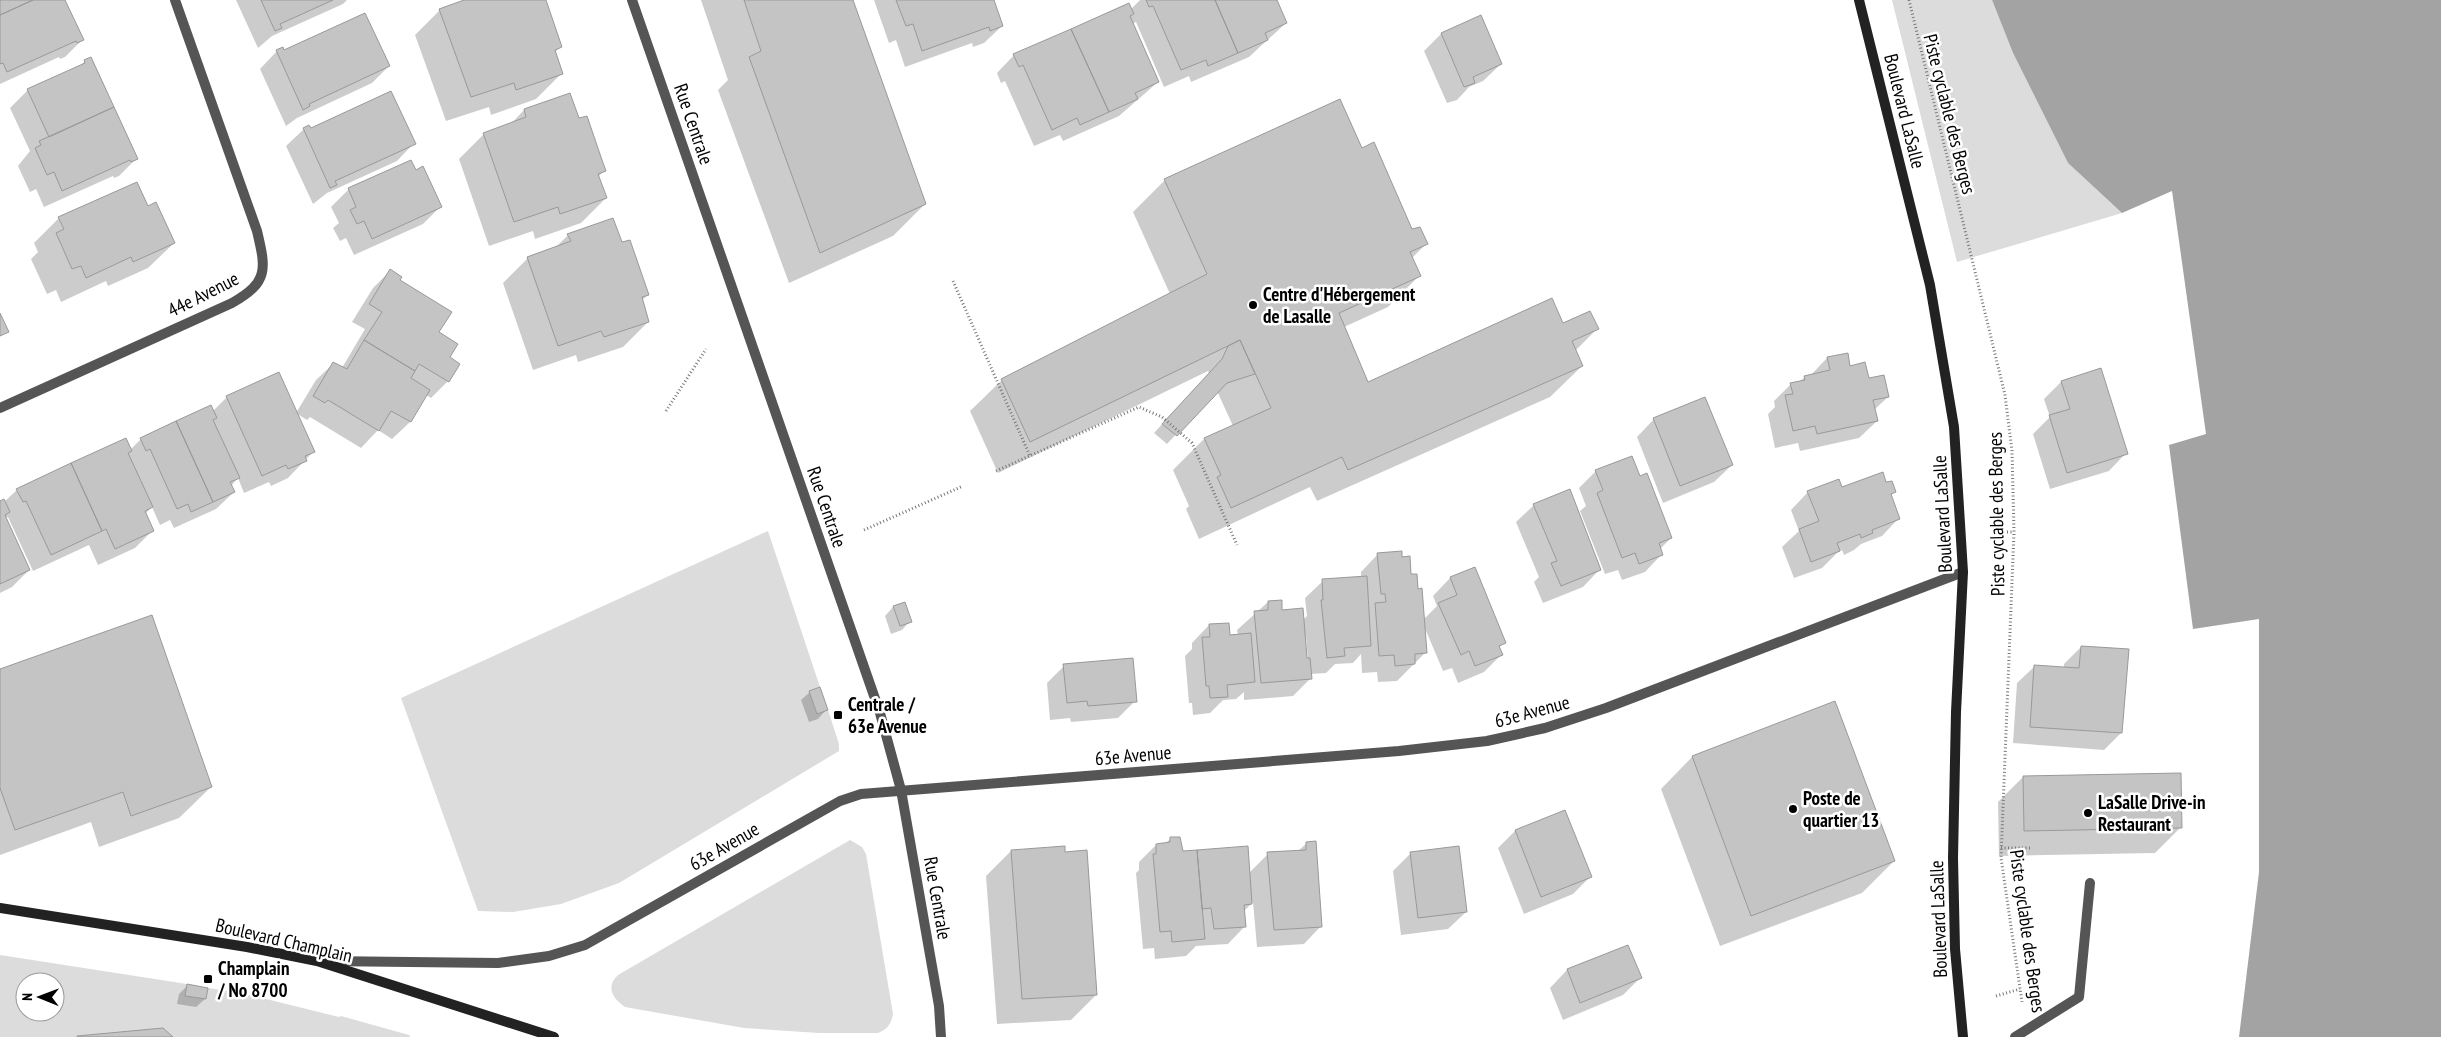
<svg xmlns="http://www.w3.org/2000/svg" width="2441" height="1037" font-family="'PT Sans Narrow',sans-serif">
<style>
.green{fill:#dcdcdc;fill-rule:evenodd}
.water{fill:#a3a3a3}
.shadow{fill:#0003;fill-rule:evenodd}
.building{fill:#c4c4c4;stroke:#999}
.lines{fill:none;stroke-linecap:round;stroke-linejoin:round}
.path{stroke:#777;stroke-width:3;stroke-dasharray:1 2.5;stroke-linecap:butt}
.service{stroke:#555;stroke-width:10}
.minor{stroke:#555;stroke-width:10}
.tertiary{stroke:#555;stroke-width:10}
.secondary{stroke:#222;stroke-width:10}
.poi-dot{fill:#000;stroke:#fff;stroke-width:2}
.labels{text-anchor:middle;stroke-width:5;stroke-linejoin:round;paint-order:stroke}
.street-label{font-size:19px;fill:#000;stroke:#fff}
.poi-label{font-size:19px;font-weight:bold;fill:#000;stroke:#fff;text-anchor:start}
</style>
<rect width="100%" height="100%" fill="#fff"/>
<path class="green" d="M1892,0H1992L2013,53L2068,163L2122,213L1957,262Z
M768,531L820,687L809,691L817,714L828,710L839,744V751L619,883L561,904L513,912L478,911L401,698Z
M850,840L862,847L866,854L893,1014C891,1024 888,1029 878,1033H819L744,1028L625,1007C613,999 605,987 618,975Z
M0,955L187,984L185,996L206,999L208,988L242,993L339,1017L341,1016L409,1035L410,1037H0ZM25,982H55V1012H25Z"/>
<path class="water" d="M1992,0H2441V1037H2239L2259,872V619L2193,629L2169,445L2206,434L2172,191L2122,213L2068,163L2013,53Z"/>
<path class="shadow" d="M0,0H64L82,40L65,57L60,59L59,57L0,84Z
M236,0H347L343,4L272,36L258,48Z
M467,0H544L560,47L554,53L561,74L536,99L491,115L489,107L446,121L415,35L440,10Z
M701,0H852L925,204L893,236L789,283L718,90L728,80Z
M874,0H993L1002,26L984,43L973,47L972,43L905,67L896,40L889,43Z
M1140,0H1276L1286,23L1249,57L1191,82L1189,76L1164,87L1136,22L1132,24L1158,82L1119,116L1063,141L1060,135L1034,146L1005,81L1001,83L997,73L1014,55L1130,10Z
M1441,34L1501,64L1483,81L1469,87L1457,100L1447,103L1424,51Z
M277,51L283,52L389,66L372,83L297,118L286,126L260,69Z
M85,61L136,159L119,176L114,178L113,176L44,207L36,189L30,192L18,166L30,151L10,108L28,90L79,67Z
M569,95L578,120L604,171L598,177L606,198L581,223L535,239L533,231L489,246L459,159L484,134L510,125L524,110Z
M304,129L310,130L414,143L397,161L327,193L313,204L286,146Z
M1362,149L1411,231L1426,244L1412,258L1419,276L1388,307L1344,327L1368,383L1563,325L1597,329L1575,351L1582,366L1550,397L1317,501L1310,487L1199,539L1186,509L1189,506L1173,470L1204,439L1233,426L1217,391L1167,444L1154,433L1209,373L1208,371L998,473L970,411L1002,380L1170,294L1133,212L1165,180Z
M410,161L440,207L423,224L354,255L346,238L340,241L333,228L339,223L331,207L349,189Z
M147,207L174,243L148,268L108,286L106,281L61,302L56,290L47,294L31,259L38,252L34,243L59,218Z
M568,235L621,244L648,295L642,300L648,322L623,347L578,362L576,355L533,370L503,283L528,258L555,248Z
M390,271L437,333L449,358L448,381L431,398L426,395L410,422L392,439L378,430L361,448L310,417L307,420L296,413L316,380L334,363L342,368L365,329L352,322L373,288Z
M1827,358L1849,367L1888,397L1874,410L1877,421L1859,438L1800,451L1798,443L1775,448L1768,414L1775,407L1774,401L1791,384L1799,382L1805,377L1810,376Z
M2061,382L2126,453L2109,471L2050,489L2033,434L2050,417L2044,399Z
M227,397L313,452L288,478L271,486L269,482L244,493L238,478L231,486L234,492L216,509L174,528L170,520L160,525L152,507L145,514L153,530L135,548L98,565L89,545L33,571L8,517L5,518L29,570L12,587L0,593V502H4L17,490L130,450L141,439L213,411Z
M1654,419L1732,465L1714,482L1663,503L1637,437Z
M1596,471L1639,478L1671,538L1660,549L1662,554L1645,572L1622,580L1618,570L1605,574L1580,511L1586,506L1579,488Z
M1886,484L1894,492L1890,496L1899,518L1882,536L1861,544L1854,550L1844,555L1842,550L1837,553L1822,568L1794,578L1782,547L1799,531L1791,510L1808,492Z
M1534,505L1600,569L1583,587L1543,603L1534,582L1539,577L1516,522Z
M1378,554L1401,558L1417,590L1423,620L1437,606L1433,596L1450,578L1474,568L1504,642L1499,648L1501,655L1484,672L1458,683L1452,668L1443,671L1424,626L1426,652L1397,681L1378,682L1377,672L1362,673L1361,654L1353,663L1335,664L1326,673L1310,674L1311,678L1293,696L1244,700V692L1236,699L1223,700L1210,713L1193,715L1192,703H1189L1185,656L1192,649V643L1209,625L1229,636L1238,635L1237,630L1268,602L1281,611L1302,621L1307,616L1305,598L1323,581L1361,577V572ZM1304,636H1306L1308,659L1306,660Z
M904,604L910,621L902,630L891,634L885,616L893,607Z
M2081,647L2127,650L2121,733L2104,750L2013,743L2017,683L2035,666L2064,668V664Z
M1064,666L1135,701L1118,718L1071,722L1070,718L1050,720L1047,683Z
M0,671L211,787L179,818L99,847L91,822L0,855Z
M810,692L826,710L818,719L809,722L801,700Z
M1834,703L1894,861L1862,893L1720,946L1661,789L1692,757Z
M2023,777L2180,828L2155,853L1999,856L1998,802Z
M1564,812L1590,877L1573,894L1524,914L1498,848L1515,831Z
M1170,839L1182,853L1249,873L1268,854L1298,851L1307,843L1321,926L1304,944L1257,947L1253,902L1244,911L1245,926L1228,944L1196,946L1186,956L1155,959L1154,948L1143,949L1136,873L1139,870V862L1156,845L1165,844Z
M1011,851L1096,995L1071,1020L997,1024L986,876Z
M1411,853L1466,912L1448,929L1401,935L1393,871Z
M1627,946L1640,978L1623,995L1563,1020L1550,988L1567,970Z
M188,985L205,999L196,1007L177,1004L179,994Z"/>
<path class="building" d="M0,0H33L0,15Z
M33,0H65L84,40L77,43L76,41L7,72L3,63L0,64V15Z
M261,0H333L280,24L282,28L275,31Z
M464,0H546L562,47L555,50L563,74L516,90L514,83L471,97L439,9Z
M744,0H853L926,204L820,253L749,57L761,51Z
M896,0H994L1003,26L990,31L989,27L922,51L913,24L906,26Z
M1146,0H1215L1238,53L1208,66L1206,60L1181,70L1153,6L1149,7Z
M1215,0H1277L1287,23L1265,33L1268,40L1238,53Z
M1129,3L1134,14L1130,16L1159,82L1135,93L1138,99L1109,112L1071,29Z
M365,13L390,66L309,104L310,106L303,110L276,50L283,47L284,50Z
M1481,15L1502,64L1473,77L1475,83L1464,87L1441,33Z
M1071,29L1109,112L1080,125L1077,118L1052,130L1023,65L1019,67L1013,54Z
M91,57L114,107L49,137L27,89L85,63L84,60Z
M391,91L416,144L335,181L337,185L330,188L303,128L309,125L311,128Z
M570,93L579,118L587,116L602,160L606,171L598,174L607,198L560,214L558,207L514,222L483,133L526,117L524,109Z
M1340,99L1362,148L1374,142L1412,229L1420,227L1428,244L1410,252L1421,276L1339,313L1368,382L1552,298L1563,323L1590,311L1599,329L1572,341L1583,366L1348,470L1342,457L1231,508L1217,477L1221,475L1204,438L1271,408L1240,340L1030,442L1001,379L1207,274L1164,179Z
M114,107L138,159L131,162L130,160L62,191L54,172L47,175L35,148L41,145L39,141Z
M411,160L416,170L423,166L442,207L372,239L364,221L357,224L350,210L356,207L348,188Z
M137,182L148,206L156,202L175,243L133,262L131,257L86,278L81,266L72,269L56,233L64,229L58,217Z
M613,218L622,242L630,240L649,295L642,297L649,322L604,337L601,331L558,346L527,257L571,241L567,234Z
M390,269L402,277L400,280L452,312L439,332L458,344L450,357L460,364L449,382L419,364L415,371L364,340L382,312L369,304Z
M0,313L9,332L0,336Z
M364,340L415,371L411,378L430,390L411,422L391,411L379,431L328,400L325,403L313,396L333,362L347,369Z
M1240,340L1255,374L1227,383L1177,436L1162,424L1222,359L1228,346Z
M1848,353L1850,366L1865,362L1869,378L1884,375L1889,397L1873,400L1878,421L1817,434L1815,426L1793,431L1785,395L1793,394L1790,383L1805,380L1804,376L1830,370L1827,357Z
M2101,368L2128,454L2067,473L2049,415L2070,409L2061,381Z
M279,372L315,452L305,456L307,461L288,469L286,465L262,476L226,396Z
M1705,397L1733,465L1680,486L1653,418Z
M211,405L217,418L213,420L240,478L230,482L235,492L213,502L176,421Z
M176,421L213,502L191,512L188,504L177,509L150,449L146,451L140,438Z
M126,438L132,451L128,453L153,507L145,511L154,531L115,549L106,529L102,531L71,463Z
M1632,456L1640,476L1647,473L1672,538L1659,543L1663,555L1639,564L1635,553L1622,558L1597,493L1603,490L1595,470Z
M71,463L102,531L51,555L26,501L23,502L16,489Z
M1883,472L1886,482L1892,481L1896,492L1891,494L1900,519L1872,530L1873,533L1861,538L1860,534L1837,543L1840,551L1811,562L1799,529L1819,521L1807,491L1839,479L1842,487Z
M1570,489L1601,570L1561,586L1551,563L1557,561L1533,504Z
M4,499L10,512L5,515L30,570L0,584V501Z
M1402,551V557L1410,556L1411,574H1417L1418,589L1422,588L1427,653L1415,654V664L1395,666L1394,655L1379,656L1375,603L1386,602L1385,594H1381L1377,553Z
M1475,567L1506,643L1499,646L1503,655L1475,666L1469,651L1461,655L1438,603L1457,595L1450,577Z
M1367,576L1371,646L1344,648L1345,656L1327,658L1321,600H1323L1322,579Z
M1282,600V610L1303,608L1307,658H1310L1312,679L1261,683L1254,611L1268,610V601Z
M905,602L912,622L900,626L893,606Z
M152,615L212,787L131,816L123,792L15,830L0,788V669Z
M1229,623L1230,635L1251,633L1255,682L1227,685L1228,697L1210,698L1209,686H1206L1202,637H1210L1209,624Z
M2081,646L2129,649L2122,733L2030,727L2034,665L2079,668Z
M1133,658L1137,702L1088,706L1087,701L1067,703L1063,664Z
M820,687L828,710L817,714L809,691Z
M1835,701L1895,861L1751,916L1692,756Z
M2181,773L2182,828L2024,831L2023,776Z
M1565,810L1592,877L1541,897L1515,830Z
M1170,837H1180L1183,851L1197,850L1205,939L1172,942L1171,931L1160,932L1153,854H1156V844L1170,842Z
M1316,841L1322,927L1274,930L1267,852L1306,850V842Z
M1065,846V852L1087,850L1097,995L1022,999L1011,850Z
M1248,846L1252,904L1244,905L1246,927L1214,929L1211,908L1202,909L1197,850Z
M1459,846L1467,912L1418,918L1410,852Z
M1628,945L1642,978L1580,1003L1567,969Z
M187,984L208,988L206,999L185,996Z
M163,1028L173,1037H77V1036Z"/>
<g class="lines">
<path class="path" d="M1909,0L2005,395L2012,451L2014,532L2001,858L2022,1002
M953,281L1030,456
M666,411L706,349
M996,471L1139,407L1162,417L1192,443L1237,545
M864,530L963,486
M1993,532H2014
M2001,848H2030
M1996,996L2020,989"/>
<path class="service" d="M2015,1037L2079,997L2090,883"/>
<path class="minor" d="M0,408L232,303C269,282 266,269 257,231L175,0
M322,961L498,963L549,956L585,945L840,801L861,794L1399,751L1487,741L1545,728L1606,708L1963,572"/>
<path class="tertiary" d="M632,0L880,713L901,790L939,1006L941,1037"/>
<path class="secondary" d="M1859,0L1930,285L1954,427L1963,572L1956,712L1953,858L1955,949L1963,1037
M0,908L247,947L317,961L554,1037"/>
</g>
<g class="poi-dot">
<circle cx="1253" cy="305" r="5"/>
<rect x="833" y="710" width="10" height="10" rx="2.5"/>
<circle cx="1793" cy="809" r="5"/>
<circle cx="2088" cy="813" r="5"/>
<rect x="203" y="974" width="10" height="10" rx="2.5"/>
</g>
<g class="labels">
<g class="street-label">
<text transform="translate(1905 111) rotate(76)" y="7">Boulevard LaSalle</text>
<text transform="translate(1950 114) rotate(76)" y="7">Piste cyclable des Berges</text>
<text transform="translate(694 124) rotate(71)" y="7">Rue Centrale</text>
<text transform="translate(203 294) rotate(-27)" y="7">44e Avenue</text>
<text transform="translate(827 507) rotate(71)" y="7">Rue Centrale</text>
<text transform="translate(1942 514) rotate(-93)" y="7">Boulevard LaSalle</text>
<text transform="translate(1996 514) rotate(-91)" y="7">Piste cyclable des Berges</text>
<text transform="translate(1532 711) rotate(-15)" y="7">63e Avenue</text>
<text transform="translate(1133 755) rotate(-5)" y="7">63e Avenue</text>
<text transform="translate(724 846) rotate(-30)" y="7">63e Avenue</text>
<text transform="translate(938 898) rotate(80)" y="7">Rue Centrale</text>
<text transform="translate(1938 919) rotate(-92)" y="7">Boulevard LaSalle</text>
<text transform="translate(2028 931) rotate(82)" y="7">Piste cyclable des Berges</text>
<text transform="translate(284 940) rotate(13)" y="7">Boulevard Champlain</text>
</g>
<g class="poi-label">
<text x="1263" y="301">Centre d'Hébergement<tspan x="1263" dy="22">de Lasalle</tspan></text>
<text x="848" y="711">Centrale /<tspan x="848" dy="22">63e Avenue</tspan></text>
<text x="1803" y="805">Poste de<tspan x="1803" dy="22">quartier 13</tspan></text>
<text x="2098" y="809">LaSalle Drive-in<tspan x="2098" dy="22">Restaurant</tspan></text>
<text x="218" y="975">Champlain<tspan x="218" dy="22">/ No 8700</tspan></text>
</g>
</g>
<g transform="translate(40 997) rotate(271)"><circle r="24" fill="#ffffff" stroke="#999999"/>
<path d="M0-4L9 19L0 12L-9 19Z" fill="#000000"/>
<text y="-8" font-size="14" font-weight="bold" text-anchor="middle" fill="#000000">N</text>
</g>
</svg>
